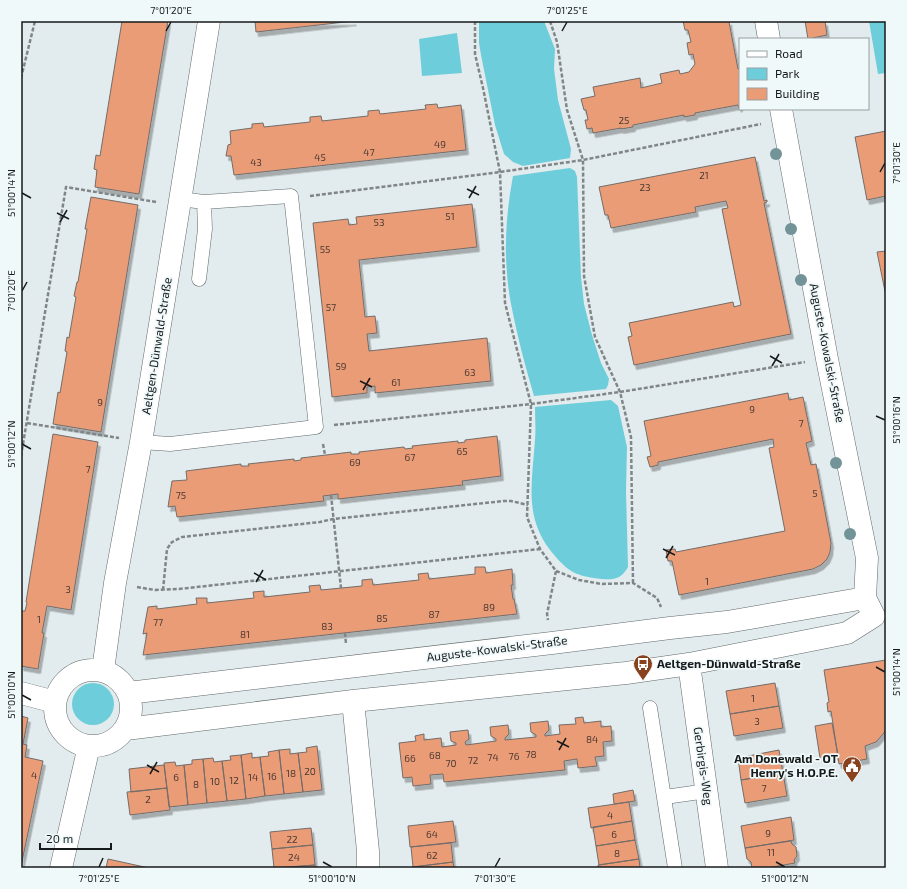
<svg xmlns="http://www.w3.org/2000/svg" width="907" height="889" font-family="'Exo 2',sans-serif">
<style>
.green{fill:#6ecddb}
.building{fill:#ea9c77;stroke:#736c69;filter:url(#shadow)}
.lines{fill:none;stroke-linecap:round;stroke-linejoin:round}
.lane-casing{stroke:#61696a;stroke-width:15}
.street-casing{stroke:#61696a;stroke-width:23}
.path{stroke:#808688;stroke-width:2.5;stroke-dasharray:4 2;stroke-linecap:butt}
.lane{stroke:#fff;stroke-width:14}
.street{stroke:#fff;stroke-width:22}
.tree{fill:#729398}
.ticks{fill:none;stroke:#171a1b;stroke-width:1.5}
.labels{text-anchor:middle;stroke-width:3.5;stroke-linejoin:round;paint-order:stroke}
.number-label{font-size:10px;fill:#4c3a32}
.street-label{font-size:12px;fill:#171a1b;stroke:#f0f9fa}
.poi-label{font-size:12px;font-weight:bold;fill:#171a1b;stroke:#f0f9fa;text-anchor:start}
.neatline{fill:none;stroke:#171a1b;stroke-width:1.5}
.ticks-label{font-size:10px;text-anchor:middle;fill:#171a1b}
</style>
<defs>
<filter id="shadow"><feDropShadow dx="2.5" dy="4.5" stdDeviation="0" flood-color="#0004"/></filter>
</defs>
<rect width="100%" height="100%" fill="#e2ebed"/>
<path class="green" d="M479,21H544L555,49L554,69L558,100L571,149L570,158L523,166L513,162L504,154L495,125L481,55L479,43Z
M869,21H886V73L878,74Z
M457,33L462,73L422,76L419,39Z
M570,168L575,171L577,177L581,277L584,304L592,335L601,363L609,379L608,385L606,389L534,396C525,366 517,335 511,304C503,261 505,218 513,176Z
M611,400L618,406L627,447L626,491L628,567C620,582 609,580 594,578C575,575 568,571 555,556C523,520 532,484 535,440C536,429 535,418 535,407Z
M72 704a21 21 0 1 1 42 0a21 21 0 1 1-42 0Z"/>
<path class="building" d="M122,21H168L139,194L95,187L97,170L94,169L96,155L100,156Z
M255,21H354L256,32Z
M683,21H730L729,22L738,69L740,68V107L739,108L738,105L695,113V115L684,117V115L633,125V127L621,129V128L593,133L592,128L587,129L585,120H588L586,110H584L581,99L595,96L593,87L640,78L641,88L662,83L660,74L679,70L680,74L689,72L695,64L693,54L689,55L687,43L691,42L688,30H685Z
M805,21H825L827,35L808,39Z
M437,104L438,108L461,105L466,150L234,175L231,156H226L228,145L231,144L230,131L252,128V124L263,123L264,127L310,122V117L321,116L322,121L368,116V111L379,110L380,114L426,109L425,105Z
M886,131V196L867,200L855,137Z
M755,157L764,201L767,200V202L764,203L791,334L634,365L628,337L632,336L629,323L733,302L734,307L741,305L722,209L728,208L726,201L695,207L696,212L611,228L608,215H605L599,187Z
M91,197L138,205L101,432L53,424L58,392L60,393L67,352L65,351L67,337L69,338L76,297L74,296L77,282H78L87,229H85Z
M472,204L477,247L359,260L365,317L375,316L377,333L367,334L369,351L487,338L491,381L375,393V386L367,387V393L332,397L313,223L348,219L349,225L357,224L356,217Z
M886,251V296L877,252Z
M788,393L789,400L803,397L812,441L806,443L811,465L816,464L831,543L830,552L827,559L821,565L813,569L679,595L672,561H668L666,550L675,549L676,552L785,531L769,448L774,447L773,439L658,462V465L650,467L647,457L651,456L644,421Z
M53,434L98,442L71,610L47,606L42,633H44L38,669L21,666V611H25L27,603L26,602Z
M497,436L501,476L462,481L463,485L338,499V494L331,495L323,496L324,501L177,517L175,506L168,507L172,481L187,480L186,471L241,464V466H249L248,464L294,459V461L301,460V458L351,452V454H359V452L404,447L405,449L413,448L412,446L458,441V443L465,442V440Z
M475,567H485L486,573L512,569L513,585H511L513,599H514L517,614L143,655L147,633L143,634L148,607L157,606V609L197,604L196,598H207V603L254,598L253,592L264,591V597L310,592L309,586L320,585L321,590L362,586V580L372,579L373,585L419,580L418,574L428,573L429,579L475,574Z
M886,660V729L884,733L876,742L865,746L867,759L839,764L831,711L828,712L827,703L829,702L824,670Z
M775,683L779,706L730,714L726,691Z
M779,706L783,728L734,736L730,714Z
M21,716L28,718L23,744L27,745L25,757L43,761L21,866Z
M583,717L584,723L601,721V727L611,726L612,741L603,742L604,756L595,757L597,766L578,768L577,759L564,761L565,770L444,782L443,774L430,775L431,784L413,786L412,777L403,778L399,743L416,741L415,736L424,734V740L441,738L442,747L456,745V743L451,741L450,732L468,730L469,739L465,742L466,745L496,741V739L491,736L490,727L508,725L509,734L505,738V740L536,737V735L531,732L530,723L548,721L549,730L545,734V736L560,734L559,725L576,724L575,718Z
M832,723L838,755L820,758L815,726Z
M317,746L322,790L303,792L298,753L307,752L306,748Z
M290,749V754L298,753L303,792L284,794L279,750Z
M279,750L284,794L265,796L260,757L269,756L268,752Z
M779,750L783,773L741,780L738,758Z
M252,753V758L260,757L265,796L246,799L241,755Z
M241,755L246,799L227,801L222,761L231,760L230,756Z
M213,758L214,762L222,761L227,801L207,803L203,759Z
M203,759L207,803L188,805L184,765L192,764V760Z
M175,762L176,766L184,765L188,805L169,807L164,763Z
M164,765L167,788L131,792L129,769Z
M783,773L787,796L745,803L741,780Z
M167,788L170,810L130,815L127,792Z
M633,790L635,801L614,804L613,794Z
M629,802L632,821L591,828L588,808Z
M791,817L794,840L745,848L741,826Z
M453,821L456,842L410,847L408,826Z
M632,821L635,840L596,846L593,827Z
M311,828L313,845L272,849L270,832Z
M635,840L639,859L599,865L596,846Z
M791,841L792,844L796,847L797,856L794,860L795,863L767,868H752L751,862L747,859L745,848Z
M451,843L453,862L413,867L411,847Z
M313,845L315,865L274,868L272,849Z
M108,859L149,868H106Z
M639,859L640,868H598V865Z
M453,862L454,868H414L413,867Z
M315,865L316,868H282Z"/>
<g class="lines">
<defs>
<path id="lane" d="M199,279L205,229L204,202
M141,442L170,444L316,427L291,196L204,202L180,199
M650,708L675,868
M665,797L707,791"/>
<path id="street" d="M766,21L769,39
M689,664L717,868
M103,670L115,583L141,442L209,21
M55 708a38 38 0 1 1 76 0a38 38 0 1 1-76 0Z
M21,693L55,702
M128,693L552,643L670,628L727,622L865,598
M353,701L368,851V868
M126,729L353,701L626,673L689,664L847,633L874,616L865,598L867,558L827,359L781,109
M61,868L89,746"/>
</defs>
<use href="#lane" class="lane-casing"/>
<use href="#street" class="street-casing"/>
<path class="path" d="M475,21V54L483,88L500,172L505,303L531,404L527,517L540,549L556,571L547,614L548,620
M550,21L557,42L567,110L583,160L584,276L595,337L620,392L631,437L633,583
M21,78L35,21
M310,196L500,172L583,160L761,124
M27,423L119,438
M334,425L531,404L620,392L805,362
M323,444L325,455
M21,456L66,187L156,202
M331,495L341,588
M556,571L579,580L602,584L633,583L657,598L661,607
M137,587L155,590L179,589L540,549
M163,590L167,549L172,542L182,537L320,522L333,519L504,501H511L528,505
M345,633L346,644"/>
<use href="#lane" class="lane"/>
<use href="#street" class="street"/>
</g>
<g class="tree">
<circle cx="776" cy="154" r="6"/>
<circle cx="791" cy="229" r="6"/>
<circle cx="801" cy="280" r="6"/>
<circle cx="836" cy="463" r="6"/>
<circle cx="850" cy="534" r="6"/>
</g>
<path class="ticks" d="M166,31L171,22M562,31L567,22M880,172L885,163M467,189L479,195M22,193L31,198M469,198L476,186M57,213L69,219M60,222L67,210M22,291L27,282M770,356L782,363M772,366L779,354M360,381L372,387M363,390L370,378M876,416L885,420M22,444L31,449M663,549L675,555M666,558L673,546M254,573L266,580M256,582L263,570M876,667L885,672M22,695L31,700M557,741L569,747M559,750L566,738M147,765L159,772M150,774L157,762M323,862L332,867M776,862L785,867M99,867L103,858M495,867L500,858"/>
<defs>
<symbol id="bus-pin" viewBox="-11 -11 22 30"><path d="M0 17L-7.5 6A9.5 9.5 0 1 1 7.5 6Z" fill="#88421d" stroke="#f0f9fa"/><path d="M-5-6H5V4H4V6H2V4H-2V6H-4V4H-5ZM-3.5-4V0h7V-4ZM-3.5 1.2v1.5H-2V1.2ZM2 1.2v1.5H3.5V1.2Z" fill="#fff"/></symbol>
<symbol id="civic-pin" viewBox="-11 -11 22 30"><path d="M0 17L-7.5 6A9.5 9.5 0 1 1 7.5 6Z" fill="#88421d" stroke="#f0f9fa"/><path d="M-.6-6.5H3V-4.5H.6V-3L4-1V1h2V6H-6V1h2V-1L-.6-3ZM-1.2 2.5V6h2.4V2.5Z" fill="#fff"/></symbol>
</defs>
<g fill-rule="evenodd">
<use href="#bus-pin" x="632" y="653" width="22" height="30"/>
<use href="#civic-pin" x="841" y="755" width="22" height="30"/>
</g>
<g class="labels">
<g class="number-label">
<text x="624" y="124">25</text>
<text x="440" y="148">49</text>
<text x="369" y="156">47</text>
<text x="320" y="161">45</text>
<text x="256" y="166">43</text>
<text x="704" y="179">21</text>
<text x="645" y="191">23</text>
<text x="450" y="220">51</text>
<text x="379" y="226">53</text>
<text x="325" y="253">55</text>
<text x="331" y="311">57</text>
<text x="341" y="370">59</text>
<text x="470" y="376">63</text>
<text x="396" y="386">61</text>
<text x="100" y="406">9</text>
<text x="752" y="413">9</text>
<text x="801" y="427">7</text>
<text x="462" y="455">65</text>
<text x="410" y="461">67</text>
<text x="355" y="466">69</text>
<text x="88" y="473">7</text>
<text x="815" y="497">5</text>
<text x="181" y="499">75</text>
<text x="707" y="585">1</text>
<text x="68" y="593">3</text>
<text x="489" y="611">89</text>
<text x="434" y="618">87</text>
<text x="382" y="622">85</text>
<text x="39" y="623">1</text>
<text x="158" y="626">77</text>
<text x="327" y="630">83</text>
<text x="245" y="638">81</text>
<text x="753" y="702">1</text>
<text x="757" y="725">3</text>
<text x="592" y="743">84</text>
<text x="531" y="758">78</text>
<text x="435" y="759">68</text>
<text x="514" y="760">76</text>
<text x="493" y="761">74</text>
<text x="410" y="762">66</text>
<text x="473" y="764">72</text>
<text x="451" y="767">70</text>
<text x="310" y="775">20</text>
<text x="291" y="777">18</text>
<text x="34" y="779">4</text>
<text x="272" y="780">16</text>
<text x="176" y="781">6</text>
<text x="253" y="781">14</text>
<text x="234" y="784">12</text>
<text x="215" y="785">10</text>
<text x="196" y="788">8</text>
<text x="764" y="792">7</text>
<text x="148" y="803">2</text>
<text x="610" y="819">4</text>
<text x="768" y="837">9</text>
<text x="432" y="838">64</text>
<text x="614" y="838">6</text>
<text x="292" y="843">22</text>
<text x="771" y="856">11</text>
<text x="617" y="857">8</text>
<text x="432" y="859">62</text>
<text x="294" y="861">24</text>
</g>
<g class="street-label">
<text transform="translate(157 346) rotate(-81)" y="4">Aeltgen-Dünwald-Straße</text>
<text transform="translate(827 353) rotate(79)" y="4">Auguste-Kowalski-Straße</text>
<text transform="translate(497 649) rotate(-7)" y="4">Auguste-Kowalski-Straße</text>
<text transform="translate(703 766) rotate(82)" y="4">Gerbirgis-Weg</text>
</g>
<g class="poi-label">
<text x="657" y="668">Aeltgen-Dünwald-Straße</text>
<text x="838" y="763" text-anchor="end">Am Donewald - OT<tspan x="838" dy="14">Henry's H.O.P.E.</tspan></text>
</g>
</g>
<rect width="907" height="889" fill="none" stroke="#f0f9fa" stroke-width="44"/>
<rect x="739" y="38" width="130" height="72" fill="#f0f9fa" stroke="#99a0a1"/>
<rect x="747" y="51" width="20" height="6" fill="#ffffff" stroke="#99a0a1"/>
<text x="775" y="58" font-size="12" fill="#171a1b">Road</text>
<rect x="747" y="68" width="20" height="12" fill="#6ecddb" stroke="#99a0a1"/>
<text x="775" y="78" font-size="12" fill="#171a1b">Park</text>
<rect x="747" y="88" width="20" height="12" fill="#ea9c77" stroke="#99a0a1"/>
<text x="775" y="98" font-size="12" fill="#171a1b">Building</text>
<path d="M40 843v6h71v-6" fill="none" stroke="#171a1b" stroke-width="2"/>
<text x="46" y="843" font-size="12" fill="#171a1b" stroke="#f0f9fa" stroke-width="3" paint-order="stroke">20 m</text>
<rect x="22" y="22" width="863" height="845" class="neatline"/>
<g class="ticks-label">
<text x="171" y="14">7°01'20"E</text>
<text x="567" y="14">7°01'25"E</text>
<text transform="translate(896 163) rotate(-90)" y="4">7°01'30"E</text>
<text transform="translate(11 193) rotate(-90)" y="4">51°00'14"N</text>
<text transform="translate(11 291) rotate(-90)" y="4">7°01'20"E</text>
<text transform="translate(896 420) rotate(-90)" y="4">51°00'16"N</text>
<text transform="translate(11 444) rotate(-90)" y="4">51°00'12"N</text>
<text transform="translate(896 672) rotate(-90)" y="4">51°00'14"N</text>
<text transform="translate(11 695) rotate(-90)" y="4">51°00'10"N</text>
<text x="99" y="882">7°01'25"E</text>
<text x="332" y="882">51°00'10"N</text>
<text x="495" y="882">7°01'30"E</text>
<text x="785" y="882">51°00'12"N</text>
</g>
</svg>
